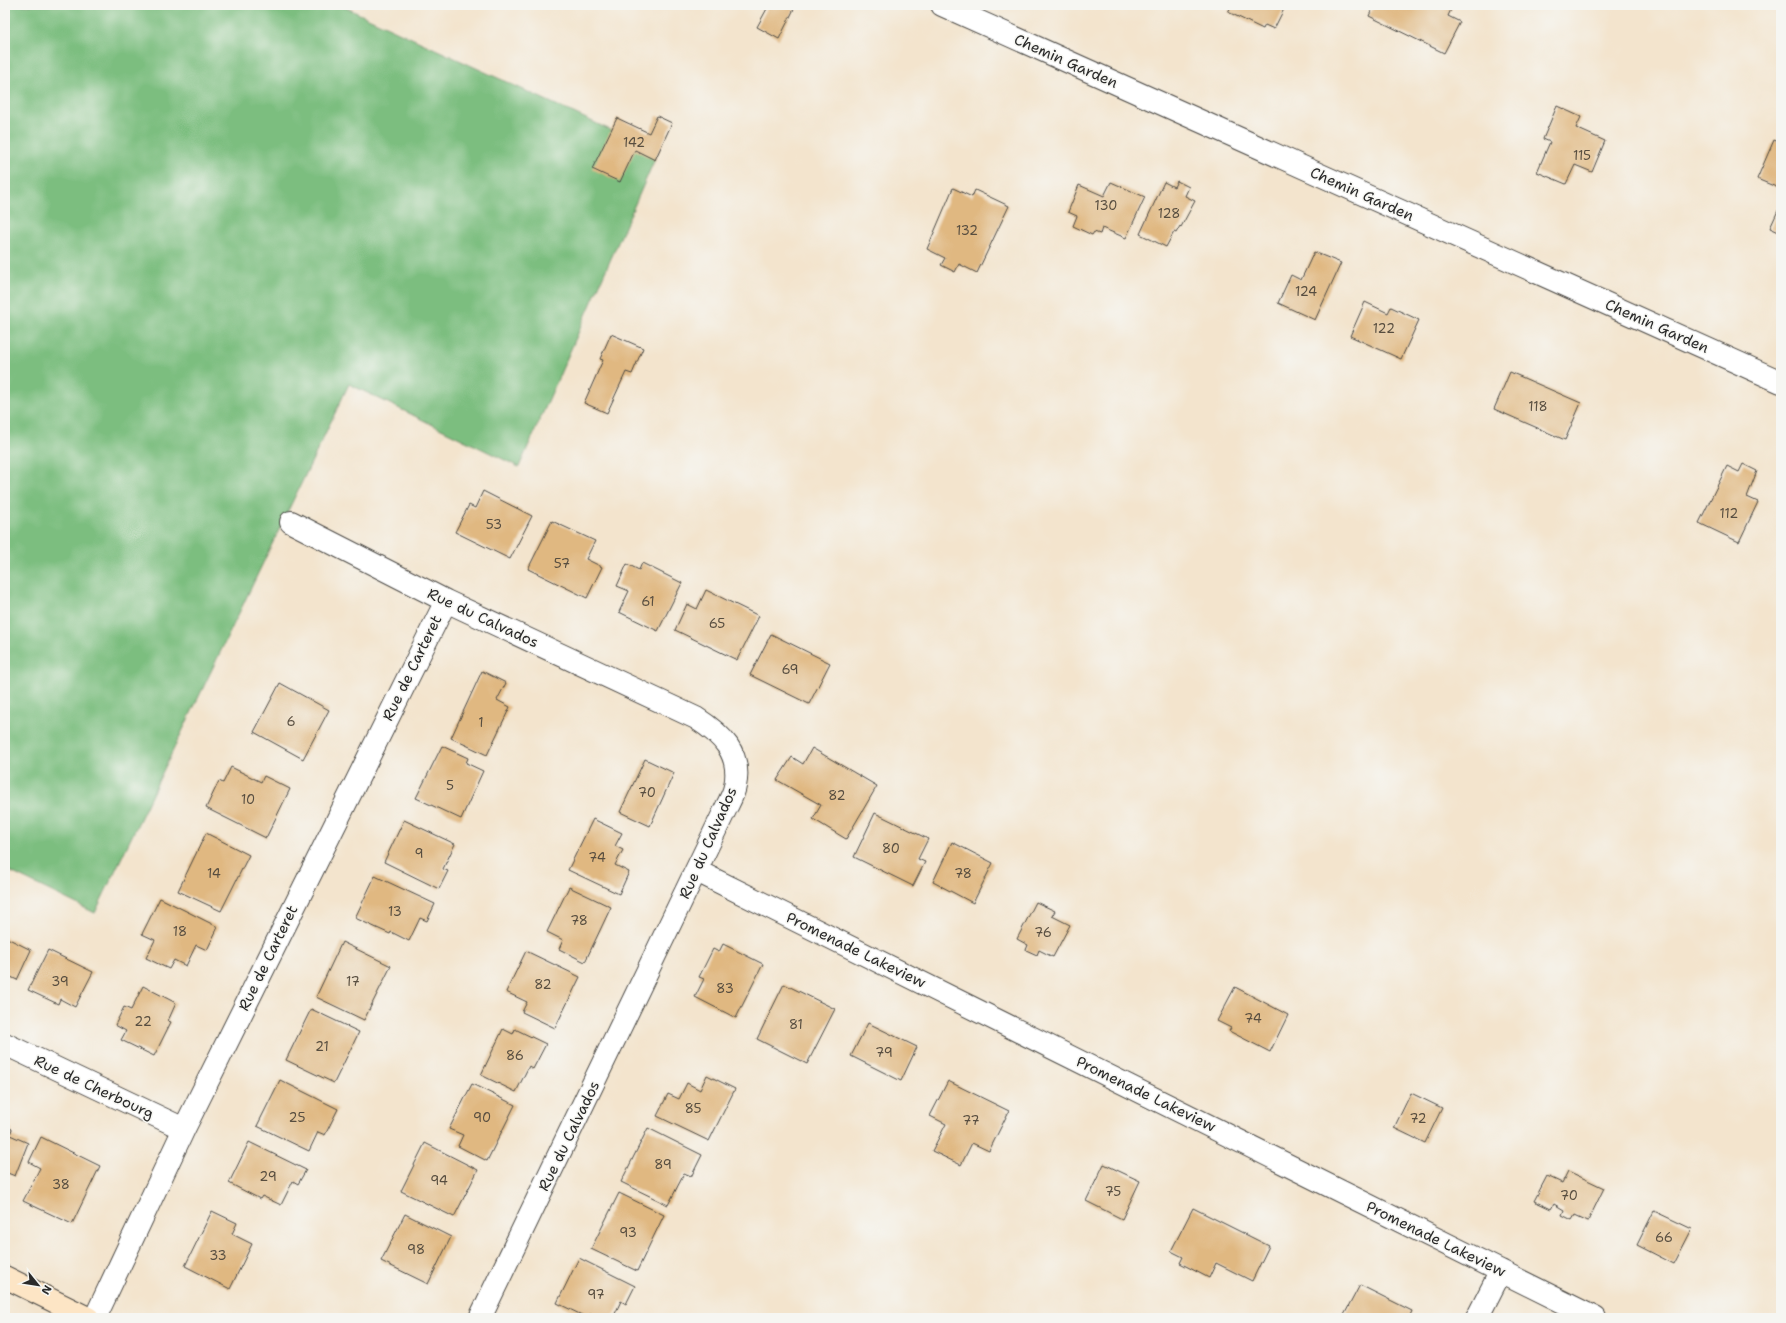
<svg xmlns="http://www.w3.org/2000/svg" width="1786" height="1323" font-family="'Shantell Sans',sans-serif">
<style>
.forest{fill:#7cbe7f;stroke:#547455}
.building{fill:#e0b881}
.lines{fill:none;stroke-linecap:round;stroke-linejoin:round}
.street-casing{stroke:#494743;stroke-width:24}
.secondary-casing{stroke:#494743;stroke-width:24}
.street{stroke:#fff;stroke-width:22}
.secondary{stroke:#fde5c5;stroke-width:22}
.labels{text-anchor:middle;stroke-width:3;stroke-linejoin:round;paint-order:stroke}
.number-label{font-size:13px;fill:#584e40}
.street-label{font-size:15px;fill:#2b2b2b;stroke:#f6f6f2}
</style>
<rect width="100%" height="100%" fill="#f6f6f2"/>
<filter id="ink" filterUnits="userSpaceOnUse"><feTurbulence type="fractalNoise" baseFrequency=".025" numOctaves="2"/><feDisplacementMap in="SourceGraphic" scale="8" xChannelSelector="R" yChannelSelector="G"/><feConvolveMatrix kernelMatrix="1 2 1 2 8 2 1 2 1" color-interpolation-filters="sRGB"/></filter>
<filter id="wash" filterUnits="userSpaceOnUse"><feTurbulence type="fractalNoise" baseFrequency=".012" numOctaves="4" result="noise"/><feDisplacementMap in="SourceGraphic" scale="16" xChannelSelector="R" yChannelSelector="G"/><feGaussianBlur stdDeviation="0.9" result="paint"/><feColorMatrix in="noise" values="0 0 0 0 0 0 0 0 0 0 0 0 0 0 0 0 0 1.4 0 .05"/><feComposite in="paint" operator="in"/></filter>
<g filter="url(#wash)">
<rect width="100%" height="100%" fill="#f3e4cd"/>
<path class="forest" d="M5,5H340L658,152L519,467L349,384L95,913L5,869Z"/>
<g id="blocks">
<path class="building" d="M769,5H796L779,39L757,27Z
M1232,5H1286L1274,29L1265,25L1263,29L1228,12Z
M1374,5H1453L1448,16L1460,22L1444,53L1369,16Z
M1557,106L1581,117L1576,128L1605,141L1592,172L1575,165L1566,184L1537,172L1550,142L1543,139Z
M657,116L672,123L655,160L635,150L620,182L592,169L617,118L649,133Z
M1774,140L1781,143V189L1757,179Z
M1177,181L1189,187L1185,196L1195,201L1181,227L1180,226L1176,233L1174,232L1166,247L1140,234L1164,182L1174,187Z
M1111,182L1145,197L1126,238L1102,228L1100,234L1094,232L1092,235L1073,226L1077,216L1068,212L1079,185L1104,196Z
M953,188L972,197L975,190L1009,206L977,273L959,264L955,272L941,265L945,258L927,249Z
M1781,204V233L1770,228Z
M1314,252L1341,263L1315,320L1278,303L1291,275L1301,280Z
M1365,302L1388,313L1391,307L1419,320L1401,359L1350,336Z
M611,334L643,348L632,374L626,372L607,413L584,403L603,360L600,359Z
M1510,372L1581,403L1565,440L1494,409Z
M1743,464L1757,471L1747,497L1758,502L1739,542L1699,523L1727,466L1739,472Z
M483,491L532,516L510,559L455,532L469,505L475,508Z
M552,521L595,541L586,559L602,567L587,598L528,569Z
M642,563L682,583L658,631L619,612L629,591L617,586L627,564L639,570Z
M706,590L759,616L737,660L675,630L687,604L697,609Z
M771,634L830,663L809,704L750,675Z
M482,671L506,683L497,700L510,707L487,755L451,738Z
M280,683L329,710L303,759L254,732Z
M442,746L468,758L466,763L483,771L461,819L416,798Z
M812,748L877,786L846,839L813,819L821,805L777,780L792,757L803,764Z
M645,759L674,773L650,826L620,812Z
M231,767L261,782L264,776L290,789L266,838L206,808L219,781L223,783Z
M875,813L928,839L918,859L925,862L913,886L854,857Z
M593,819L622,833L615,846L623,850L615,865L629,872L619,894L568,870Z
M404,820L455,844L443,869L448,871L439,889L384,862Z
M206,833L249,855L221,911L178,891Z
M952,842L993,863L973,903L933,882Z
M375,876L435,904L427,921L420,918L409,941L391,932L390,934L355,918Z
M569,887L611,907L585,962L559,949L563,940L547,932Z
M160,898L218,927L207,950L196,945L186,966L174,960L169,969L146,958L155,940L142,934Z
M1036,902L1055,911L1052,916L1070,925L1053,957L1039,950L1037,955L1026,950L1028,945L1017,939Z
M5,937L31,950L17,980L5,974Z
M342,942L391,966L364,1020L316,997Z
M723,944L763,964L736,1018L695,997L704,979L699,977L713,949L719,952Z
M48,950L93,972L75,1007L60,999L58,1004L28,990Z
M526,951L580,977L555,1028L522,1012L527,1002L506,992Z
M784,984L835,1009L807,1064L757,1039Z
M143,986L176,1003L168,1021L171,1022L154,1056L121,1040L126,1031L115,1025L124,1007L131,1010Z
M1235,987L1288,1015L1270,1052L1229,1031L1231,1028L1217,1021Z
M311,1009L359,1032L334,1083L286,1060Z
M868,1023L917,1047L901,1081L851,1056Z
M503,1029L513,1034L515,1029L546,1044L533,1069L529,1066L516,1092L481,1075Z
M707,1075L735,1089L709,1141L657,1116L668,1094L679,1099L687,1083L700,1090Z
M280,1080L338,1109L325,1135L318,1132L309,1151L257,1126Z
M948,1081L1009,1111L989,1151L972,1143L961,1165L932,1151L946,1124L930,1116Z
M472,1084L515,1105L487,1161L458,1146L463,1135L449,1129Z
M1411,1093L1442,1108L1425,1143L1394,1128Z
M5,1126L12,1129L10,1135L28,1143L15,1176L5,1172Z
M648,1128L702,1155L691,1177L684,1174L668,1205L621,1182Z
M41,1137L100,1166L72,1224L23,1201L40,1168L29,1162Z
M249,1142L306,1170L298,1184L293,1181L281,1205L262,1196L260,1199L229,1183Z
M425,1143L478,1170L454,1217L401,1191Z
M1104,1164L1140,1181L1122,1219L1086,1201Z
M1568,1171L1604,1188L1588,1221L1575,1215L1572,1220L1562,1215L1564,1210L1554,1204L1551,1209L1534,1201L1547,1176L1562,1183Z
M619,1193L664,1215L637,1271L591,1249Z
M1193,1208L1269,1246L1252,1281L1216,1263L1209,1278L1180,1263L1183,1257L1171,1251Z
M212,1211L237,1223L232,1234L252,1244L230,1289L185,1266Z
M1654,1211L1692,1229L1674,1264L1637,1245Z
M405,1214L451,1237L428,1284L381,1261Z
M579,1258L635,1286L626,1304L621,1301L613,1318H599L590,1314L588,1318L557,1303Z
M1360,1285L1412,1311L1409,1318L1343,1317Z"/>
</g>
</g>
<g filter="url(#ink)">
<use href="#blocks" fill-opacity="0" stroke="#494743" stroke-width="1"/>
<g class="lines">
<defs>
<path id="street" d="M942,5L1781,382
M291,522L446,601L696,718C721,734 742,753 735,786C734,793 730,800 727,806L480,1318
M697,871L1595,1318
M5,1044L184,1129
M95,1318L184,1129L446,601
M1477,1318L1501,1271"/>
<path id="secondary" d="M5,1277L88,1318"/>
</defs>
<use href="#street" class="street-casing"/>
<use href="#secondary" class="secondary-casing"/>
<use href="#street" class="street"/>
<use href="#secondary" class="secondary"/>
</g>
</g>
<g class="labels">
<g class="number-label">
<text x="634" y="147">142</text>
<text x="1582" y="160">115</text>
<text x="1106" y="210">130</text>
<text x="1169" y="218">128</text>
<text x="967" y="235">132</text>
<text x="1306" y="296">124</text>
<text x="1384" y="333">122</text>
<text x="1538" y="411">118</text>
<text x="1729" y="518">112</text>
<text x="494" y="529">53</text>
<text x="562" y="568">57</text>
<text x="648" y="606">61</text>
<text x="717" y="628">65</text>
<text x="790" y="674">69</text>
<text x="291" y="726">6</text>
<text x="481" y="727">1</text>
<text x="450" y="790">5</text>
<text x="647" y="797">70</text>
<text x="837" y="800">82</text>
<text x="248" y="804">10</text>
<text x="891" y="853">80</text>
<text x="419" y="858">9</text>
<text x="597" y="862">74</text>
<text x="214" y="878">14</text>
<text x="963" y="878">78</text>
<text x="395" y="916">13</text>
<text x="579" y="925">78</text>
<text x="180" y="936">18</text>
<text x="1043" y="937">76</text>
<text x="60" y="986">39</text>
<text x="353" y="986">17</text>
<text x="543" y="989">82</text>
<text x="725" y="993">83</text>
<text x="1253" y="1023">74</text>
<text x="143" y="1026">22</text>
<text x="796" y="1029">81</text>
<text x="322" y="1051">21</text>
<text x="884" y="1057">79</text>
<text x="515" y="1060">86</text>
<text x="693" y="1113">85</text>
<text x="297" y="1122">25</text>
<text x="482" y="1122">90</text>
<text x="1418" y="1123">72</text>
<text x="971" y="1125">77</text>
<text x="663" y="1169">89</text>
<text x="268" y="1181">29</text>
<text x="439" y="1185">94</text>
<text x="61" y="1189">38</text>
<text x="1113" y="1196">75</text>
<text x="1569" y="1200">70</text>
<text x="628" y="1237">93</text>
<text x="1664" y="1242">66</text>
<text x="416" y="1254">98</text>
<text x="218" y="1260">33</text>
<text x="596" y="1299">97</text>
</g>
<g class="street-label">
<text transform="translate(1066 61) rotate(24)" y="5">Chemin Garden</text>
<text transform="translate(1362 194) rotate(24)" y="5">Chemin Garden</text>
<text transform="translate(1657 326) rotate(24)" y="5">Chemin Garden</text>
<text transform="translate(483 618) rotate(25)" y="5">Rue du Calvados</text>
<text transform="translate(412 668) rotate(-64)" y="5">Rue de Carteret</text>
<text transform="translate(708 843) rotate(-66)" y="5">Rue du Calvados</text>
<text transform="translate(856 950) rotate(26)" y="5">Promenade Lakeview</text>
<text transform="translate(268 958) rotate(-64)" y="5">Rue de Carteret</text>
<text transform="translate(94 1087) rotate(25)" y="5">Rue de Cherbourg</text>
<text transform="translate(1146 1094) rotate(26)" y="5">Promenade Lakeview</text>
<text transform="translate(569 1136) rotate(-64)" y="5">Rue du Calvados</text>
<text transform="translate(1436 1239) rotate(26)" y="5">Promenade Lakeview</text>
</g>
</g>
<rect width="1786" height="1323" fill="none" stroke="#f6f6f2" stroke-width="20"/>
<g transform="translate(38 1285) rotate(120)" stroke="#f6f6f2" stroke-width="3" paint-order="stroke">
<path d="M0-3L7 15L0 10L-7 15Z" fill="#2b2b2b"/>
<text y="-6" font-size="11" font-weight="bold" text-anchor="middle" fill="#2b2b2b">N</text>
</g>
</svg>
